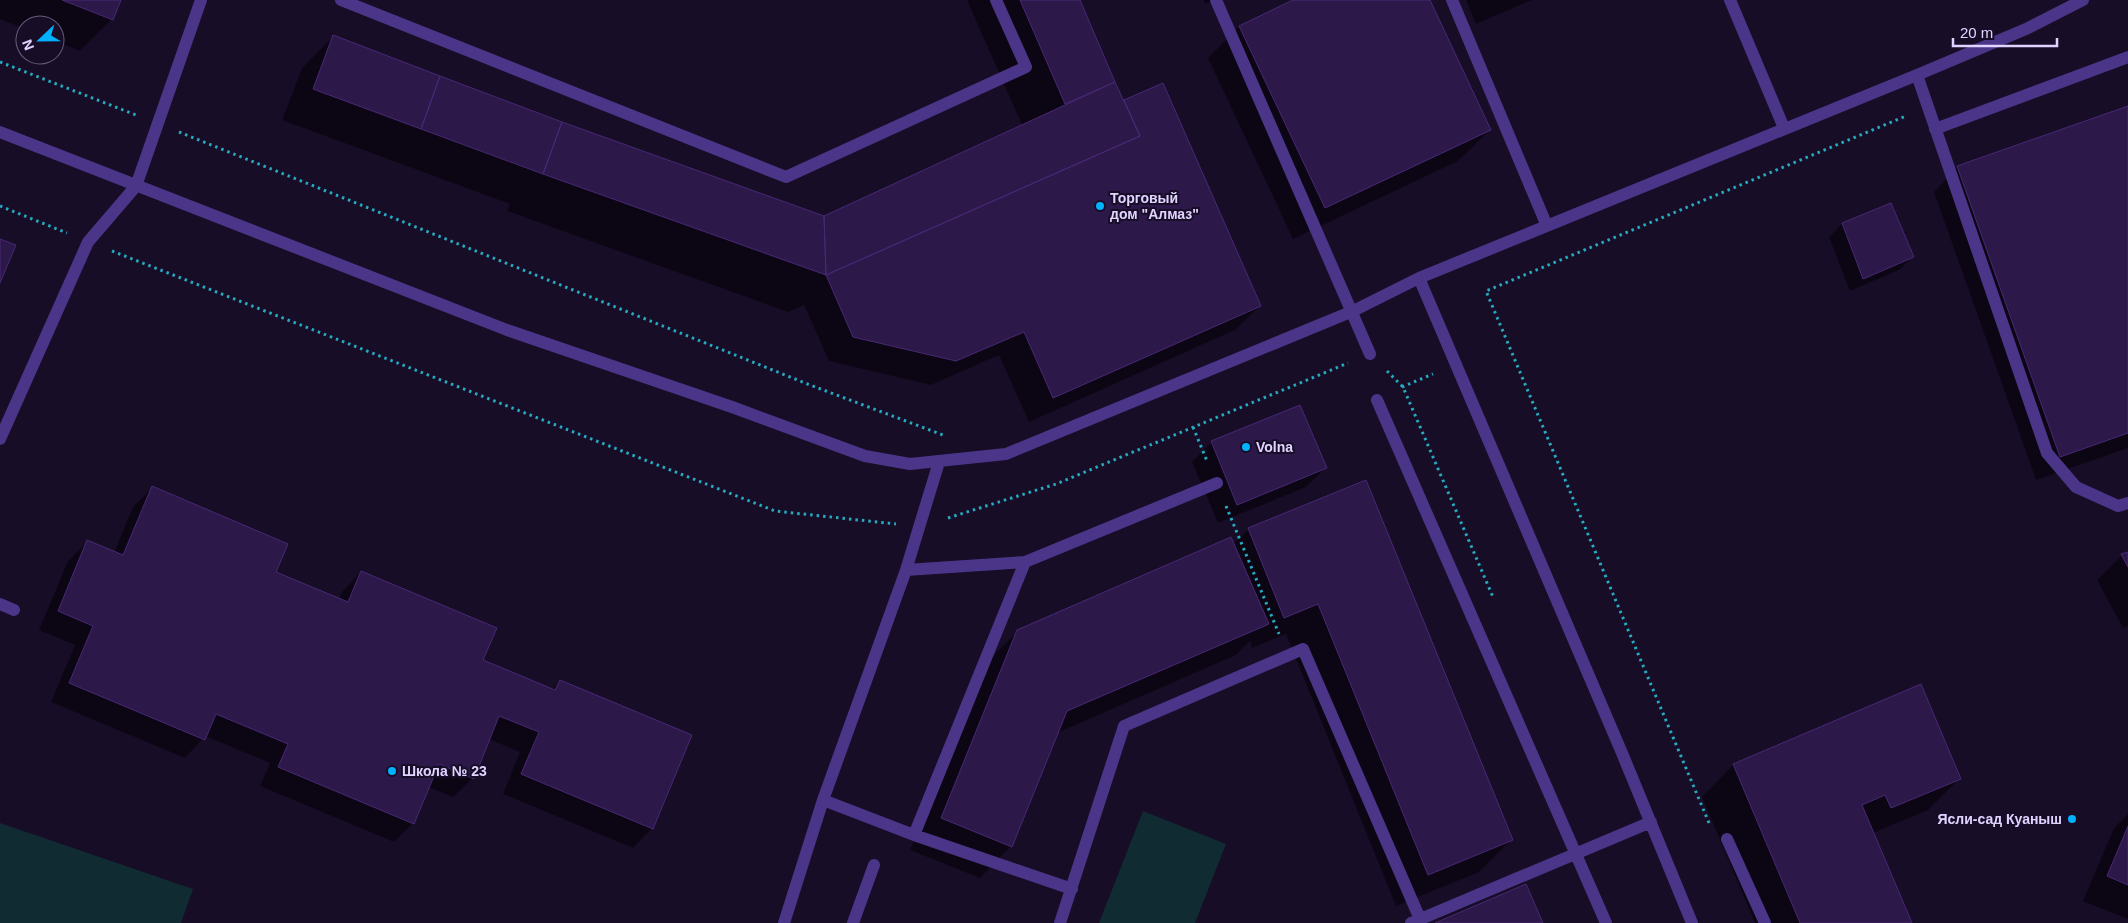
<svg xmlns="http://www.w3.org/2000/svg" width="2128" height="923" font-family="Arial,sans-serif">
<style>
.green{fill:#102b31}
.shadow{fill:#0007}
.building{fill:#2c1849;stroke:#482976}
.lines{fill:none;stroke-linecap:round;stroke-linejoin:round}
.path{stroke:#27a9bf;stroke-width:3;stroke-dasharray:2.5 4;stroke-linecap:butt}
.minor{stroke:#4a3589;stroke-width:12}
.poi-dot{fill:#00b1fe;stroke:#170d27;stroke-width:2}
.labels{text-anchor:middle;stroke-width:4;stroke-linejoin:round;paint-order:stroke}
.poi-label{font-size:14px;font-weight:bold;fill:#e1d3ff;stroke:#170d27;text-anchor:start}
</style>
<rect width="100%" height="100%" fill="#170d27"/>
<path class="green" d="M1143,811L1226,844L1195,923H1099Z
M0,823L193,889L181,923H0Z"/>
<path class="shadow" d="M0,0H120L112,19L80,51L55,41V25H25V29L0,19Z
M967,0H1079L1124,102L1163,85L1260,306L1235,330L1029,422L999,355L931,385L829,361L804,305L788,312L507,211L510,204L282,120L302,68L333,37L562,123L824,217L1022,125Z
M1204,0H1217L1205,4Z
M1296,0H1429L1490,130L1458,161L1293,239L1208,58L1239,27Z
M1466,0H1532L1476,24Z
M2128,107V448L2036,480L1934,192L1958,167Z
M1842,224L1913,257L1899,270L1850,291L1829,237Z
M1212,442L1325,468L1306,487L1218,523L1192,462Z
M1366,482L1511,840L1479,872L1396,906L1286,634L1252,648L1250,641L1236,655L1057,733L1011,846L980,878L910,850L986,663L1018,631L1233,544L1249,529Z
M152,488L274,573L339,600L342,592L361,572L482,661L551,690L560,681L652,828L633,848L503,794L520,752L489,739L473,778L453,797L428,787L413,823L394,842L260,786L270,763L205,736L185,758L51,702L75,645L39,630L68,561L88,541L114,553L133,507Z
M2128,553V626L2123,628L2097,580L2122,555Z
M1921,686L1960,778L1928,810L1873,833L1911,923H1755L1702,797L1733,765Z
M2128,814V919L2083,901L2114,828Z"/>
<path class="building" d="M62,0H121L113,20Z
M1020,0H1080L1115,82L1065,104Z
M1293,0H1430L1491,130L1325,208L1239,26Z
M333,35L440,76L421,129L313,89Z
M440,76L562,122L543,174L421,129Z
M1115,82L1140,136L826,275L824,216Z
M1163,83L1261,306L1053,398L1024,332L956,361L853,337L826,275L1140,136L1124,100Z
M2128,106V433L2060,457L1957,166Z
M562,122L824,216L826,275L543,174Z
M1891,203L1914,257L1863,279L1842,223Z
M0,239L16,245L0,283Z
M1300,405L1327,468L1237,505L1211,441Z
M1366,480L1513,840L1428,875L1318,604L1284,618L1248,528Z
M152,486L288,544L276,572L348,602L361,571L497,628L483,660L555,690L560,680L692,735L653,829L521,774L539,732L499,716L474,779L439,764L414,824L278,767L288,744L216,714L205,740L69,683L93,626L58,611L87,540L123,555Z
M1231,537L1269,624L1067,711L1012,847L941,818L1017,630Z
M2128,552V567L2121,554Z
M1921,684L1961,779L1891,808L1885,795L1862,805L1912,923H1800L1733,764Z
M2128,826V885L2107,876Z
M1526,884L1543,923H1435Z"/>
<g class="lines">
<path class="path" d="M0,62L136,115
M179,132L810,385L943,435
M0,206L67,233
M112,251L775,511L896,524
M1387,371L1403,387L1493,597
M1402,387L1433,374
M1193,427L1207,461
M1226,506L1279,634
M948,518L1056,484L1348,363
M1709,823L1486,291L1906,116"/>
<path class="minor" d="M341,0L786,177L1026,67L996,0
M1216,0L1370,354
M1452,0L1547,226
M1730,0L1784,128
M1917,75L2047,453L2076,487L2118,506L2128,503
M1935,129L2128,57
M0,132L507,330L732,407L865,456L910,464L1006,454L1353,311L1419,278L1917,75L2026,29L2083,0
M1419,278L1622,753L1692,923
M1377,400L1606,923
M0,439L88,242L136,186L201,0
M906,570L1025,562L1217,483
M0,604L14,610
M823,800L914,835L1072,889
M914,835L1025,562
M1727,839L1765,923
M784,923L823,800L906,570L939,462
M853,923L874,865
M1060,923L1124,726L1303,649L1420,919
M1411,923L1651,822"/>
</g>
<g class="poi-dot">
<circle cx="1100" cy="206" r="5"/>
<circle cx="1246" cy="447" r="5"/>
<circle cx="392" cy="771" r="5"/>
<circle cx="2072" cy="819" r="5"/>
</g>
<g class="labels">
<g class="poi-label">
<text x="1110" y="203">Торговый<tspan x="1110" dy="16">дом "Алмаз"</tspan></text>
<text x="1256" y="452">Volna</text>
<text x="402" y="776">Школа № 23</text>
<text x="2062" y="824" text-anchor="end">Ясли-сад Куаныш</text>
</g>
</g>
<g transform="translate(40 40) rotate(248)"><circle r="24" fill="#170d27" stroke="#685c7d"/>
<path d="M0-4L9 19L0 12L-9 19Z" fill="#00b1fe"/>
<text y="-8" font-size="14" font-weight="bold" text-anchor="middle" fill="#e1d3ff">N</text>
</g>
<path d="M1953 38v8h104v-8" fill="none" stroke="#e1d3ff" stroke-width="2.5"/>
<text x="1960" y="38" font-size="15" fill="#e1d3ff" stroke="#170d27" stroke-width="4" paint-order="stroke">20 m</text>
</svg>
